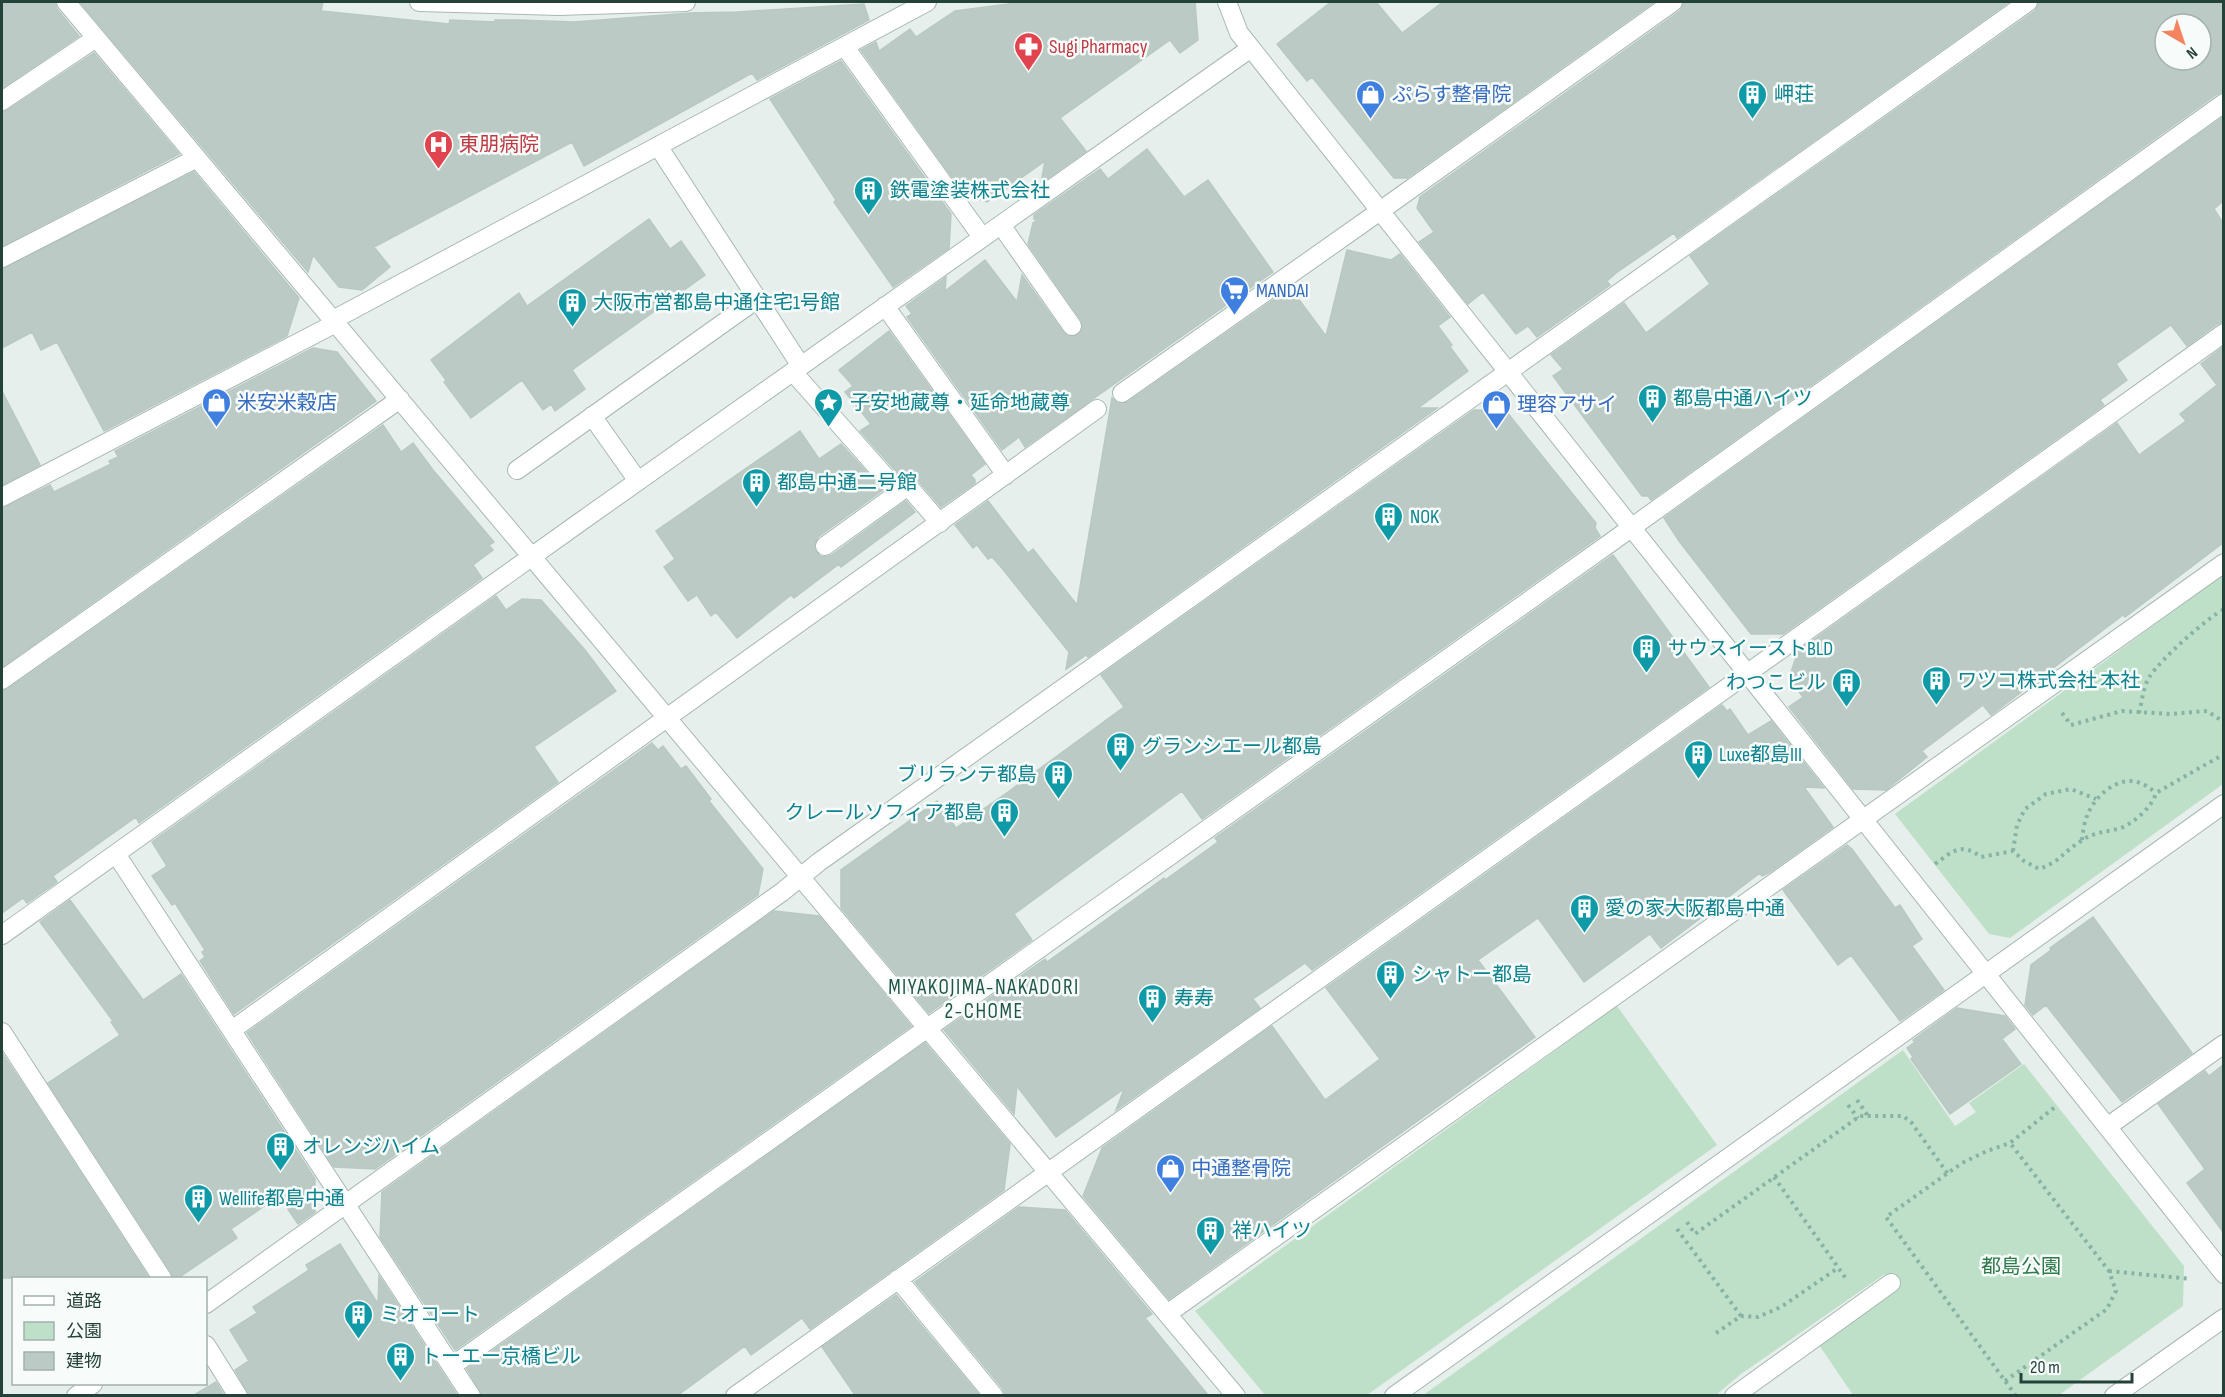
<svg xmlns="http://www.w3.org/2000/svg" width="2225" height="1397" font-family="'Sofia Sans Condensed','Noto Sans JP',sans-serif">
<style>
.green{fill:#bfe0c8}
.building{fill:#bbcac4;stroke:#b8c9c2;stroke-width:1.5;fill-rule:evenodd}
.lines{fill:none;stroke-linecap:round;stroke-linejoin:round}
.service-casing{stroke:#a8b8b2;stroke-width:20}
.minor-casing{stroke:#a8b8b2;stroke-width:20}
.tertiary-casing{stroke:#a8b8b2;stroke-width:20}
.path{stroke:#86b3a5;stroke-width:4;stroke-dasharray:3 4.5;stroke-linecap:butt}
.service{stroke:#fff;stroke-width:18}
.minor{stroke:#fff;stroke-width:18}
.tertiary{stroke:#fff;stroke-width:18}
.labels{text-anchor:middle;stroke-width:5;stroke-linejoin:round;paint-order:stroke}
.health-label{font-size:20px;fill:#be3a42;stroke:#f7fbf9;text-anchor:start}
.shop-label{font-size:20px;fill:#366cbe;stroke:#f7fbf9;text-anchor:start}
.culture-label{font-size:20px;fill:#0d838f;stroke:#f7fbf9;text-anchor:start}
.park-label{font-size:20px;fill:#2d7a4b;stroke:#f7fbf9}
.neighbourhood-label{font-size:21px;letter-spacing:1.5px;fill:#1f5548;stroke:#f7fbf9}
</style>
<rect width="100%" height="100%" fill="#e6efeb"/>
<path class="green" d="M2223,575V784L2010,938L1989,934L1895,814Z
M1617,1006L1717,1145L1367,1395H1265L1195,1311Z
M1903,1050L1955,1126L1976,1112L1969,1103L2024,1064L2184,1266L2183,1306L2059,1395H1853L1819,1345L1896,1290L1885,1274L1741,1374L1716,1395L1422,1396Z"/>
<path class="building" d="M2,2H55L57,9L79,36L2,88Z
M80,2H323L321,11L449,24L450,20L495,22V20H518L574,22L690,13L737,12L864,4L869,20L757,80L752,73L584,166L572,142L374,247L390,267L362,290L339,287L313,255L308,272Z
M1024,2H1195L1198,40L1180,53L1170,40L1060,118L1086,151L1041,183L1045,161L987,202L965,195L861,50L876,42L879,51L910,29L916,37L955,11Z
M1331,2H1376L1402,33L1443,2H1654L1407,178H1394L1312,77L1307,81L1277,44Z
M1684,2H2009L1677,238L1674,233L1616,273L1607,281L1610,285L1537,337L1528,326L1516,334L1483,292L1468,304L1419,242L1434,232L1417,208L1420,197L1680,11Z
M2039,2H2223V92L2217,94L1651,500L1648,496H1642L1553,376L1563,369L1551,355L1624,303L1646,333L1710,284L1690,256L2035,11ZM2165,24H2201V60H2165Z
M94,53L179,154L2,246V112L8,110Z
M841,61L951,214L949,248L893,287L834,202L836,200L770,99Z
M2223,117V201L2214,209L2223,223V322L2217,324L2187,346L2171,325L2116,364L2127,380L2100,400L2104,405L1783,634H1751L1679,541L1664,518Z
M1147,149L1184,197L1208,180L1273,272L1025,447L1019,437L1002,450L907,317L912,314L906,306L946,277L945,291L985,260L1017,302L1022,275L1063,332L1068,336L1078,335L1082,330L1081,320L1028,244L1033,223L1037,220L1034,219V215L1100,169L1108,179Z
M194,172L299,298L287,336L104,431L57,342L41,350L32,332L2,348V269Z
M649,219L670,249L681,241L705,275L572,370L585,389L555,411L551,404L543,410L522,380L471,418L444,382L446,380L431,360L519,293L527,306Z
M1347,250L1391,260L1400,254L1450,317L1438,326L1452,345L1450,347L1468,371L1418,408H1437L1088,657L1086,655L1066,669L1069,652L1001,567L992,557L988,559L977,545L973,548L955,525L988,501L1028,553L1033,549L1077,605L1112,398L1118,403L1128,402L1286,291L1293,300L1297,297L1326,336Z
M889,331L985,464L971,475L975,480V483L941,507L916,478L907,475L901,477L860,431L871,424L845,392L853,386L839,370Z
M2223,347V543L2125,617L2123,615L1991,715L1983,705L1922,751L1927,757L1886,790L1853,789L1789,707L1803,697L1789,678L1798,651L2117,423L2139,455L2186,421L2180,414L2217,385L2201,364Z
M313,348L337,352L376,401L2,667V508L50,485L54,492L111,464L109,461L118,457L115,451Z
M2,391L40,465L2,485Z
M1474,410L1506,411L1596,523L1595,528L1600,536L1202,819L1182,791L1014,914L1032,940L929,1013L841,908V870L937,801L956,828L1008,792L1124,707L1101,675Z
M383,425L401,452L413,443L433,470L494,542L489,545L493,550L473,565L482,578L139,823L136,817L53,876L57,882L27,903L23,898L2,913V691L8,689Z
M800,431L819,459L841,444L883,490L818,537L814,548L820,556L826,557L832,555L906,501L915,512L841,567L839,564L794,598L791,595L737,638L716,612L711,616L697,595L688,601L664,567L675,559L656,531Z
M1613,555L1709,687L1312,970L1305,963L1253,999L1260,1008L1116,1110L1124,1089L1056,1137L1017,1086L1014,1114L944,1030L1045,959L1047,962L1164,878L1165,880L1218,842L1215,838Z
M496,596L506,610L522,599L541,600L585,650L616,691L534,747L558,782L234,1014L200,961L205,957L202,952L205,950L175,903L172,905L152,876L167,866L152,842Z
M1722,705L1727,711L1730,709L1748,735L1771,721L1824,788L1804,787L1833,827L1770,872L1762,876L1760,873L1661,948L1650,934L1584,982L1538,918L1478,960L1535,1037L1169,1299L1083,1196L1102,1148L1272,1026L1325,1100L1380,1059L1326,988Z
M652,743L658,750L663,746L681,769L686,766L711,799L709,801L763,869L758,895L375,1169L334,1167L247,1033Z
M1847,845L1852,849L1895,908L1900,905L1922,939L1912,946L1944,990L1900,1021L1851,955L1838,965L1783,890Z
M70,900L143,1000L181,974L315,1179V1212L298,1224L279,1196L231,1229L237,1238L178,1278H173L171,1272L48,1083L120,1035L111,1022L113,1021L40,922Z
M774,911L819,916L911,1026L455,1350L380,1237L382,1192Z
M2093,917L2192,1053L2122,1102L2046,1005L2033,1015L2025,1005L2031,965L2051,950L2050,948Z
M1957,1008L2005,1016L2015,1029L2002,1039L2021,1064L1950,1114L1911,1059L1913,1057L1907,1048L1915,1042L1913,1040Z
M925,1043L1010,1144L1004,1190L810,1329L802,1318L751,1355L745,1346L678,1395H482L467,1369Z
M2,1053L30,1095L149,1278H2Z
M2223,1065V1232L2187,1183L2205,1169L2158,1104L2205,1071L2209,1076Z
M1019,1207L1065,1210L1152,1314L1145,1318L1208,1395H1005L1003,1389L915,1282Z
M340,1244L378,1304L379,1276L457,1395H249L235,1370L249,1361L230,1330L257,1313L253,1307L309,1270L306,1265Z
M896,1295L979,1395H855L822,1347Z
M216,1382L224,1395H194Z"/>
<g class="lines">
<defs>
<path id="service" d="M658,146L801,366
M793,372L899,492
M1122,393L1380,211
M592,416L638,481
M517,470L757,299
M825,546L908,486L940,523"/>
<path id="minor" d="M66,2L1236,1396
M419,2L558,6L686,2
M1227,2L1239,33L2224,1274
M845,47L982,237
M2,101L96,38
M1380,211L1673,2
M1001,225L1072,326
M2,258L197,158
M885,306L1006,475
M333,320L927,2
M2,497L336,323
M2,680L400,399
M116,854L471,1396
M2,935L583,520L1251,48
M232,1030L1097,409
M2,1032L162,1278
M2107,1127L2224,1044
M898,1279L994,1396
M206,1304L782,892L819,862L2028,2
M1167,1314L2224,563
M206,1345L238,1396
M452,1366L1610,543L2224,103
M76,1396L93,1384
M735,1396L2224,333
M1394,1396L2224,804
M1734,1396L1891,1283"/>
<path id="tertiary" d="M2114,1396L2224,1318"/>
</defs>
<use href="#service" class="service-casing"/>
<use href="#minor" class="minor-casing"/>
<use href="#tertiary" class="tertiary-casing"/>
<path class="path" d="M2062,713L2071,725L2122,711L2170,714L2207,711L2224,722
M2139,713C2142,702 2143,686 2150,676C2161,659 2206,619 2224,609
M2082,840C2083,832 2084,823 2087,816C2093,799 2112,781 2130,781C2140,781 2149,787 2156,793
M2013,851L2017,825L2025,809L2046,794L2071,789L2096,799
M1935,864C1953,851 1961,842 1981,857L2013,851L2024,861L2039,869C2060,862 2063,852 2081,841C2093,832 2107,832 2121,828C2135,822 2152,807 2156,793L2224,754
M1857,1100L1868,1116
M1848,1105L1858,1118
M1774,1177L1847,1280
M1687,1222L1695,1234L1860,1116H1903L1911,1122L1948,1174
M1677,1229L1741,1316
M2109,1271L2191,1279
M1716,1333L1741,1316L1758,1317L1781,1307L1838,1268
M2005,1381L2107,1309L2116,1291L2109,1271L2010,1143
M2016,1396L1886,1217L1962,1163L1987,1151L2010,1143L2055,1107"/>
<use href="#service" class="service"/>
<use href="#minor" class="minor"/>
<use href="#tertiary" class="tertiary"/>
</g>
<defs>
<symbol id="pharmacy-pin" viewBox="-11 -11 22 30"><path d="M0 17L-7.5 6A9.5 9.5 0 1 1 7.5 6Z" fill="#e0444e" stroke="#f7fbf9"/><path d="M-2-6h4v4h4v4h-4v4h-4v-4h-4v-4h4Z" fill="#fff"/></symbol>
<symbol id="shop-pin" viewBox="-11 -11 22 30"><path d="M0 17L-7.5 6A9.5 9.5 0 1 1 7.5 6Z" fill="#3f7fe0" stroke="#f7fbf9"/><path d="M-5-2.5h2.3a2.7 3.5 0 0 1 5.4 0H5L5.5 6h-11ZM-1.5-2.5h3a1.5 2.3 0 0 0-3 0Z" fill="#fff"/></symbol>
<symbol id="building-pin" viewBox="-11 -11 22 30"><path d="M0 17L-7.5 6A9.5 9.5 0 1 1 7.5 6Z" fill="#0f9aa8" stroke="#f7fbf9"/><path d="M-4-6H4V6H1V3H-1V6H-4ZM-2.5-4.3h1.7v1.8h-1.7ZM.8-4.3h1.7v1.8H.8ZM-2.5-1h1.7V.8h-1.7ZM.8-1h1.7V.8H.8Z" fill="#fff"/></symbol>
<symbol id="hospital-pin" viewBox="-11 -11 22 30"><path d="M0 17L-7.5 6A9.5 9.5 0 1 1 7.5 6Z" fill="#e0444e" stroke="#f7fbf9"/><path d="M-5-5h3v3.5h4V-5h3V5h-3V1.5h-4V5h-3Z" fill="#fff"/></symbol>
<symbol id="supermarket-pin" viewBox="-11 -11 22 30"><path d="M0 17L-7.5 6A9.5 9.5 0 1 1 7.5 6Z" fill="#3f7fe0" stroke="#f7fbf9"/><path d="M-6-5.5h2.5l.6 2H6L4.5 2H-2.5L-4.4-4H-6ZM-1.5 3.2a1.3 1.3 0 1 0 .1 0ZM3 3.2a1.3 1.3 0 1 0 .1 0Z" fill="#fff"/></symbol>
<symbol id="sight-pin" viewBox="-11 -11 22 30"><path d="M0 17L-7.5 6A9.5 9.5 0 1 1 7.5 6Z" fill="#0f9aa8" stroke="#f7fbf9"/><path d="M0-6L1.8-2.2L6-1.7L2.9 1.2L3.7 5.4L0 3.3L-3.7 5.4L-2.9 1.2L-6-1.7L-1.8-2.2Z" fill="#fff"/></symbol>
</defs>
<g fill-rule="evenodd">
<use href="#pharmacy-pin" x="1012" y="30" width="33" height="45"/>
<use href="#shop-pin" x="1354" y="78" width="33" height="45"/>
<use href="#building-pin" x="1736" y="78" width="33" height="45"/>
<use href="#hospital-pin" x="422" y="128" width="33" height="45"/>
<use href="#building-pin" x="852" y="174" width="33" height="45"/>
<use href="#supermarket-pin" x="1218" y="274" width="33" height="45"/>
<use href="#building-pin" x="556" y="286" width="33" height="45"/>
<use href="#building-pin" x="1636" y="382" width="33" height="45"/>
<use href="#shop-pin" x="200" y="386" width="33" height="45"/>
<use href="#sight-pin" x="812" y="386" width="33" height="45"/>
<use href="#shop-pin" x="1480" y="388" width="33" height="45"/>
<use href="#building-pin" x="740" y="466" width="33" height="45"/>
<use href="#building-pin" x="1372" y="500" width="33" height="45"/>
<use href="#building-pin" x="1630" y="632" width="33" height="45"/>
<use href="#building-pin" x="1920" y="664" width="33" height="45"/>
<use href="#building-pin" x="1830" y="666" width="33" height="45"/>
<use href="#building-pin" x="1104" y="730" width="33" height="45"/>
<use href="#building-pin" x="1682" y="738" width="33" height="45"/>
<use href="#building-pin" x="1042" y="758" width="33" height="45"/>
<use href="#building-pin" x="988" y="796" width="33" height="45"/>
<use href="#building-pin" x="1568" y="892" width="33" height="45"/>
<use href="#building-pin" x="1374" y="958" width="33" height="45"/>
<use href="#building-pin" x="1136" y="982" width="33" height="45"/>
<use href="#building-pin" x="264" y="1130" width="33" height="45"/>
<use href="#shop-pin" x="1154" y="1152" width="33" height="45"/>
<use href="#building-pin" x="182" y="1182" width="33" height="45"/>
<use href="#building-pin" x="1194" y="1214" width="33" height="45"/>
<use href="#building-pin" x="342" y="1298" width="33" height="45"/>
<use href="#building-pin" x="384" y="1340" width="33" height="45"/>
</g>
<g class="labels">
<g class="health-label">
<text x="1049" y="53">Sugi Pharmacy</text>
<text x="459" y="151">東朋病院</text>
</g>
<g class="shop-label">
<text x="1392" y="101">ぷらす整骨院</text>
<text x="1256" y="297">MANDAI</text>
<text x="237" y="409">米安米穀店</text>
<text x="1517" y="411">理容アサイ</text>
<text x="1191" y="1175">中通整骨院</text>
</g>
<g class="culture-label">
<text x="1774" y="101">岬荘</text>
<text x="890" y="197">鉄電塗装株式会社</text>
<text x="593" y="309">大阪市営都島中通住宅1号館</text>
<text x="1673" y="405">都島中通ハイツ</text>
<text x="850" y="409">子安地蔵尊・延命地蔵尊</text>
<text x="777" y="489">都島中通二号館</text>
<text x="1410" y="523">NOK</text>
<text x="1668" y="655">サウスイーストBLD</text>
<text x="1957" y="687">ワツコ株式会社 本社</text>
<text x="1826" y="689" text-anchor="end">わつこビル</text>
<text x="1142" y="753">グランシエール都島</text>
<text x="1719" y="761">Luxe都島III</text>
<text x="1037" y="781" text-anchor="end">ブリランテ都島</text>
<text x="984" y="819" text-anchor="end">クレールソフィア都島</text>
<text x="1605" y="915">愛の家大阪都島中通</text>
<text x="1412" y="981">シャトー都島</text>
<text x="1174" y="1005">寿寿</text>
<text x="302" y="1153">オレンジハイム</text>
<text x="219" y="1205">Wellife都島中通</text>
<text x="1232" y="1237">祥ハイツ</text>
<text x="380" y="1321">ミオコート</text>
<text x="421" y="1363">トーエー京橋ビル</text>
</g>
<g class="park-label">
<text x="2021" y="1273">都島公園</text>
</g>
<g class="neighbourhood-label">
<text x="984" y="994">MIYAKOJIMA-NAKADORI<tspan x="984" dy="24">2-CHOME</tspan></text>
</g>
</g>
<rect width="2225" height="1397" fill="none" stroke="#24423a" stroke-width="6"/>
<rect x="12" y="1277" width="195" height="108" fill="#f7fbf9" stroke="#a3b1ad" stroke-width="1.5"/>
<rect x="24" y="1296" width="30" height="9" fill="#ffffff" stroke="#a3b1ad" stroke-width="1.5"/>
<text x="66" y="1307" font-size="18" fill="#24423a">道路</text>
<rect x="24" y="1322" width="30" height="18" fill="#bfe0c8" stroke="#a3b1ad" stroke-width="1.5"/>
<text x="66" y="1337" font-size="18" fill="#24423a">公園</text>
<rect x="24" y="1352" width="30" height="18" fill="#bbcac4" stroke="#a3b1ad" stroke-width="1.5"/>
<text x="66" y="1367" font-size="18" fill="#24423a">建物</text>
<g transform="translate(2183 42) rotate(141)"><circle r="28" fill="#f7fbf9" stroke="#a3b1ad" stroke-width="1.5"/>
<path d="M0-4.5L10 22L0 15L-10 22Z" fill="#f4845f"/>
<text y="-9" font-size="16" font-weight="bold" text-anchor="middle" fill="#24423a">N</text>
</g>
<path d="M2021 1373v9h111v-9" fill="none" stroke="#24423a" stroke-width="3"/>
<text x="2030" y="1373" font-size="18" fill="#24423a" stroke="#f7fbf9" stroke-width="4.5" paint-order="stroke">20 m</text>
</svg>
